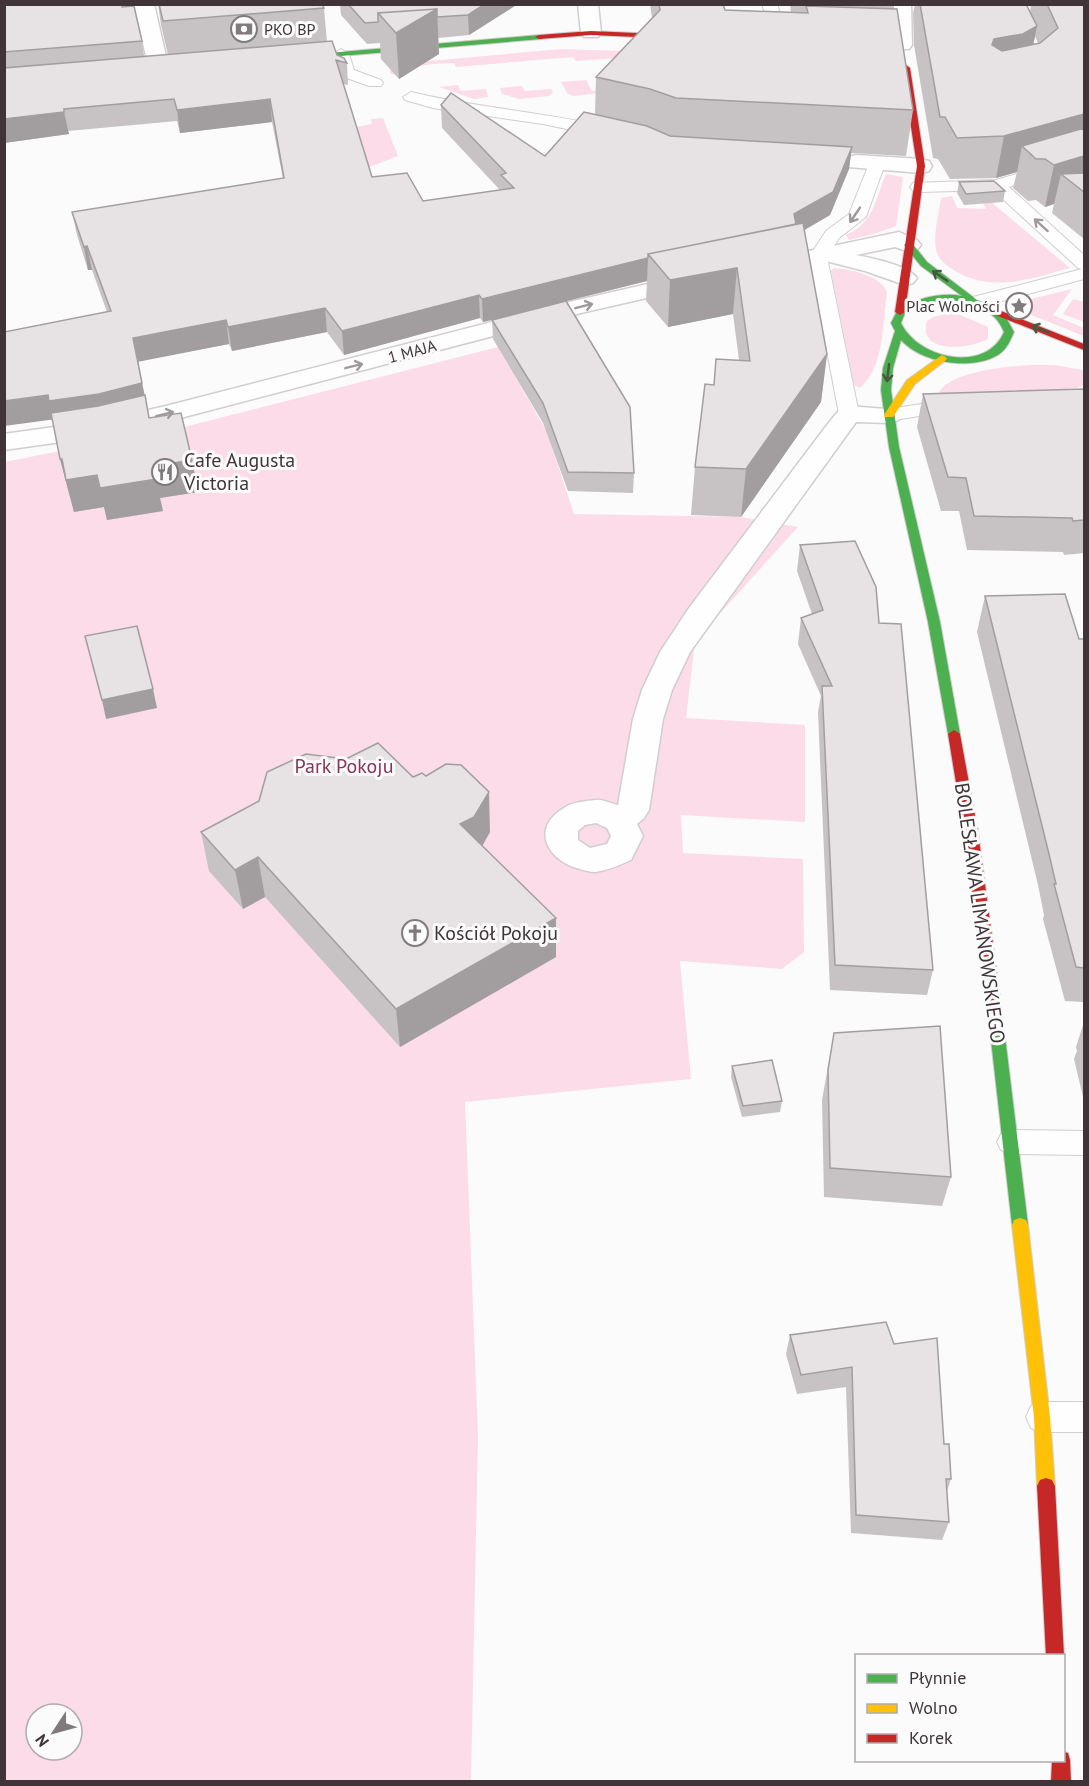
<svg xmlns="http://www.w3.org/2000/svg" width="1089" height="1786" font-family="'PT Sans',sans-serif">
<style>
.green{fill:#fbdce8;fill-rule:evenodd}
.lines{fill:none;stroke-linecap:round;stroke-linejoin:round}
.lane-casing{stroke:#d2cdce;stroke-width:2}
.street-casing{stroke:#d2cdce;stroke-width:3}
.fast-casing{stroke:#d2cdce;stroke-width:2}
.slow-casing{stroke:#d2cdce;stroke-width:2}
.jam-casing{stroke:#d2cdce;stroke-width:2}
.lane{fill:#fefefe;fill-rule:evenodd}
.street{fill:#fefefe;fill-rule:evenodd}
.fast{fill:#4caf50;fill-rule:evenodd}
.slow{fill:#ffc107;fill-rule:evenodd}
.jam{fill:#c62828;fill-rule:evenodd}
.wall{fill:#c7c2c4;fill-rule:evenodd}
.shaded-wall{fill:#a29ea0}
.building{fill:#e7e2e4;stroke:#a29ea0;stroke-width:1.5}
.oneway{stroke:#9f999c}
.oneway2{stroke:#445940}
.labels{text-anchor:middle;stroke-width:6;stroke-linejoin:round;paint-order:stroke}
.far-poi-label{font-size:16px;fill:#403439;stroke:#fbfbfb;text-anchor:start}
.far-street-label{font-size:16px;fill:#403439;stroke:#fbfbfb}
.poi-label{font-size:20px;fill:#403439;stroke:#fbfbfb;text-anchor:start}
.park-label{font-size:20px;fill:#85335b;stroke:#fbfbfb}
.street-label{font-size:20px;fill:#403439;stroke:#fbfbfb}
</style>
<rect width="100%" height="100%" fill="#fbfbfb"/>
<path class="green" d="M561,49L689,53L576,61L573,57L456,67L454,63C429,64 420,64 395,75L390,73V70L407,63Z
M586,80L592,91L617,89V91L573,96L567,93L561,82Z
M458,85L461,91L486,89L488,97L474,99L439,87Z
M522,86L525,91L551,89L553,92L549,96L519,99L502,94L500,88Z
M383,118L398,156L354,173L351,124L356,127L372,124L371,119Z
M886,174L903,177L896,226L877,233L849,240L846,235C874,223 875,200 886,174Z
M979,195L985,197L1070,268C1032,278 994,293 957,272C949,267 940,262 937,253C932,237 939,214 941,198L952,196L957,208L986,209Z
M834,268C849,269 883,276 887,293C882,325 885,366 860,388L854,385L831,271Z
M1072,289L1053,315L1084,328V336L1019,310L1020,303L1023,301Z
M1073,299L1084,302V322L1063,314Z
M950,313L958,314L988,327V339C971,349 917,355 927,321L933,317Z
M498,347L547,432L574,514L741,517L798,527L695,641L686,718L805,725V822L681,815L683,853L803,859L804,952L782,969L680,961L691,1079L465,1102L478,1435L471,1781H5L4,462L188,426ZM36,1714H72V1750H36Z
M1032,365H1054L1083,370L1084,385L1077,388L954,398L939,392C951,371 1009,366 1032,365Z"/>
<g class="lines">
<defs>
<path id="lane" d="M762,4H777L789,41L786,44H776L773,41Z
M341,49L349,54L354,70L381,80L383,83L381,86H369L341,76L333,54Z
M411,92C477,108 545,112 611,128L613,132L605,137L543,124L433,108L405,100L403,97Z
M1084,154V164L1009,187L1084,255V279L976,308L969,306L967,302L969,298L1082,269L1078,268L993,190L919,192L913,191L910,187L913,183L996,180Z
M877,159L883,160L885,164L866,217L839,238L827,257L859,414L856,418H842L839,414L809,257L826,231L849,214L869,164L871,160Z
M954,399L961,401L964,405L961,409L889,421L882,419L879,415L882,411L889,409Z
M1011,1130L1084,1131V1155L1011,1154L1001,1150L997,1142L1001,1134Z
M1042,1402H1084V1432H1042L1031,1428L1026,1417L1031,1406Z"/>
<path id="street" d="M134,4H154L169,69L166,73H152L149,69Z
M578,4H598L601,33L598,37H584L581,33Z
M891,4H911L912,45L909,49H895L892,45Z
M856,155L921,159L929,161L932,166L929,171L921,173L848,167L845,162L848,157Z
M899,232L917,240L921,245L917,250L909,252L895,247L856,255C871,258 908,265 917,278L913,283L905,285L865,271L826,261L766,274L758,272L754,267L758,262L766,260Z
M691,274L699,276L703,281L699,286L581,313L169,421L104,436L4,450V434L104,420L166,406L569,302Z
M849,406L898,410L902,415L898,420L889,423L856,422L690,652L672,690L663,719L649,810L644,818L637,824L643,836L631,860C620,865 608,870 596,872C589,872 583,870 577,868C546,859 531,827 564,808C572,802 586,801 596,800C603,799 611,804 618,805L633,719L642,690L660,652L689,608L827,425L840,409ZM596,823L607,828L611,836L607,844L590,848L578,840V831L585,825Z"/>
<path id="fast" d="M539,35L543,37L542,39L293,60L289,58L293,56Z
M906,243H912L927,262L977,300L990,304L1004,314L1014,332C1010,341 1007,349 998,355C971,371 922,363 901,340L893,368L891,390L899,447L940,622L960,734L954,738L948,734L928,622L889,447L881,390L883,368L895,331L891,323L898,309C917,299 940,292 962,296L921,266L904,245ZM952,300C974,304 995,309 1004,332C986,374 918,359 901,323L905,313L922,305Z
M993,990L998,992L1000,996L1028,1225L1026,1230L1020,1232L1014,1230L1012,1225L986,996L988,992Z"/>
<path id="slow" d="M942,355L947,358L946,360L915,384L893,417H885L884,415L907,380Z
M1020,1218L1026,1220L1028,1225L1050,1417L1055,1486L1052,1492L1046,1494L1040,1492L1037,1486L1034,1417L1012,1225L1014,1220Z"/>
<path id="jam" d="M591,31L682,35L686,37L682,39L591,35L539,39L535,37L539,35Z
M906,65L910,68L925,166L905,312L900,315L895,312L917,166L902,68Z
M996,309L1084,344V350L993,314V310Z
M954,730L960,734L978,832L1000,996L998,1000H988L986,996L964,832L948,734Z
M1046,1478L1052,1480L1055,1486L1064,1656V1658V1656H1046L1037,1486L1040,1480Z
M1064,1752L1068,1753L1070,1760L1071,1782H1051L1052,1760H1064Z"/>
</defs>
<use href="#lane" class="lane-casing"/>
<use href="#street" class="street-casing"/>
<use href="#fast" class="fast-casing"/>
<use href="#slow" class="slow-casing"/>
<use href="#jam" class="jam-casing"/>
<use href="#lane" class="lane"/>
<use href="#street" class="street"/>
<use href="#fast" class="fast"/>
<use href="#slow" class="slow"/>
<use href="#jam" class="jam"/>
</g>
<path class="wall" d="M4,4H123L124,7L142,41L144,56L168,55L161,25L158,4H322L324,8L327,42L337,55L347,63L348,85L343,84L372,177L423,201L500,190L442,128L441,105L545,156L595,115L596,77L652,18L650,4H723L725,10L791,12L790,4H800V6V4H894V9L913,110L906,156L851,153L849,169L830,215L804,230L827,354L821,402L741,517L691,515L695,467L714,385L739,360L733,314L668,327L646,301L647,281L566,301L634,473L633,493L568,491L543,423L493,339L492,320L483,322L480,318L344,355L327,332L232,351L229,344L138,361L149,418L192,460L198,492L160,498L163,511L107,520L104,507L74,512L60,459L107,312L92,270H88L77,235L72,212L283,179L272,122L180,133L177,121L68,131L69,134L4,143Z
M340,4H518L469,35L438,38L439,54L399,79L381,59L380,43L367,44L341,15Z
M915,4H1026L1030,12L1031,4H1084V239L1052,213L1054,204L1045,207L1036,200L1028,201L1013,188L1017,172L996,178L950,179L938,159L933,158L914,45L913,13ZM1035,36L1038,43L1033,44Z
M959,182L1005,191L1003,202L964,205L957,193Z
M1084,389V553L1064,555L1063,552L967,550L959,511H941L917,427L923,394Z
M800,545L879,623L933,970L927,995L830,990L818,712L821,696L798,644L801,618L812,614L797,571Z
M985,596L1079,639H1084V1002L1065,1001L1043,919L1044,915L1038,885L977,632Z
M413,777L490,832L482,846L556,957L400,1047L265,897L243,909L209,871L201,832Z
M1084,1022V1101L1074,1059L1077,1051L1076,1047Z
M834,1033L951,1177L942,1206L824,1197L822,1100Z
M732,1066L782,1101L780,1112L742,1117L731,1077Z
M790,1335L894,1344L944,1444L951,1479L947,1491L949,1522L942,1540L851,1533L846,1387L797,1394L786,1354Z"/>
<path class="shaded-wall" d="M485,4H518L469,35L468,15Z
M437,9L439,54L399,79L396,33Z
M1037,26L1029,66L992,45L994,39Z
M270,99L272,122L180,133L177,110Z
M64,112L69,134L4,143V119Z
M1084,114V152L1045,159L1022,146L1017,172L996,178L1004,136Z
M852,147L849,169L830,215L796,235L794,214Z
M1084,156V192L1061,174L1054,204L1045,207L1054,165Z
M87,246L92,270H88L84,247Z
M648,258L647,281L483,322L482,299Z
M737,268L733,314L668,327L670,280Z
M479,295L480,318L344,355L342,331Z
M325,308L327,332L232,351L228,327Z
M226,320L229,344L137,362L133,338Z
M827,354L821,402L741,517L746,469Z
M142,383L147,407L4,426V401Z
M60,459L154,466L192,460L198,492L160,498L163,511L107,520L104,507L74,512Z
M153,689L157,708L106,719L102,700Z
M489,792L490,832L476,857L460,824Z
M258,857L265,897L243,909L235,870Z
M556,918V957L400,1047L396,1009Z"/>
<path class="building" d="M4,4H122V7L134,6L142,41L4,52Z
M159,4H322L324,8L163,21Z
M348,4H485L468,15L437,17V9L378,13V22L365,23Z
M659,4H723L725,10L808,13L806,6L897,9L913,110L676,98L650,89L596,77L660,10Z
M920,4H1026L1037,26L1023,34L994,39L992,45L1002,51L1040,43L1058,28L1047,4H1084V114L1004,136L957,138L945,117H940Z
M437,9L396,33L378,13Z
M332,41L337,55L344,58L347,63L336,60L372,177L407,173L423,201L514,188L501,175L506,173L441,105L451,93L545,156L584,112L647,126L670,136L852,147L833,192L794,214L796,224L648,254V258L482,299L479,295L342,331L325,308L228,327L226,320L133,338L142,383L99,394L49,401L48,395L4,401V332L111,311L87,246L84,247L72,212L284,178L270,99L177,110L174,99L64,109V112L4,119V68Z
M1084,128V156L1054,165L1045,159H1036L1022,146Z
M1084,173V192L1061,174Z
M994,181L1005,191L966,194L959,182Z
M803,223L827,354L746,469L695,467L705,384L714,385L716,359L750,361L737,268L670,280L648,254Z
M566,301L630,407L634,473L568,472L543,403L492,320Z
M1084,389V520L1073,521L1072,518L974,516L966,478L948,477L923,394Z
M145,395L149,418L181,413L192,460L154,466L157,479L100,488L97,475L66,480L62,459H60L51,413L98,406Z
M855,541L876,587L879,623L901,624L933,970L835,965L822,686H832L801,618L823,610L800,545Z
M1065,594L1079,639H1084V968L1076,967L1054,884H1056L1048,850L985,596Z
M137,626L153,689L102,700L85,636Z
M378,743L413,777L422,773L426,776L446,764L461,765L489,792L474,817L460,824L556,918L396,1009L258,857L235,870L201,832L259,801L267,772L306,754L346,759Z
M940,1026L951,1177L830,1168L828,1070L834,1033Z
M772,1060L782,1101L743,1106L732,1066Z
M886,1322L894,1344L937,1338L944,1444H949L951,1479H946L949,1522L856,1515L852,1367L801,1375L790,1335Z"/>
<defs><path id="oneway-shaft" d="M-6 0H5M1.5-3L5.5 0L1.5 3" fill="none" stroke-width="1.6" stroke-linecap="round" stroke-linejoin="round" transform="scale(1.5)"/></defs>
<g class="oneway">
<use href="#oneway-shaft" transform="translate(855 215) rotate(124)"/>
<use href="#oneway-shaft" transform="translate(1041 225) rotate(-138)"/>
<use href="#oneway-shaft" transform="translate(584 306) rotate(-14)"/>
<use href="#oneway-shaft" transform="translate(354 366) rotate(-14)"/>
<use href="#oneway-shaft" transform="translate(165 414) rotate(-14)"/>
</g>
<g class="oneway2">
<use href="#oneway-shaft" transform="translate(940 276) rotate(-146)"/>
<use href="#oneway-shaft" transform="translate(1040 329) rotate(-158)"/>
<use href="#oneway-shaft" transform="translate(888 373) rotate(97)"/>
</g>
<defs>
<symbol id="bank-ring" viewBox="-11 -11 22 22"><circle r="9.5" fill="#fbfbfb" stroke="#817a7d" stroke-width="1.5"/><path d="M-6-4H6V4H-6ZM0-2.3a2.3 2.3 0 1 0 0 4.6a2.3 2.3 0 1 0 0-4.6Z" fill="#817a7d"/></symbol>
<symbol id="sight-ring" viewBox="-11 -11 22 22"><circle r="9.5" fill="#fbfbfb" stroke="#817a7d" stroke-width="1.5"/><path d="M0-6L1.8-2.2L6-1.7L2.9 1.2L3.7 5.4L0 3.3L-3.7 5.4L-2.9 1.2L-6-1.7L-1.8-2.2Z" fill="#817a7d"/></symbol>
<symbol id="restaurant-ring" viewBox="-11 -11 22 22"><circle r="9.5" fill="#fbfbfb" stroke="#817a7d" stroke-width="1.5"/><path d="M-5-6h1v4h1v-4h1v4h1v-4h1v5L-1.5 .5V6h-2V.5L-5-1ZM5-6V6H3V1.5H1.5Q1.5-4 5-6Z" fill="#817a7d"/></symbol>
<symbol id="church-ring" viewBox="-11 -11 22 22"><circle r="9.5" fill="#fbfbfb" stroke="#817a7d" stroke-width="1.5"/><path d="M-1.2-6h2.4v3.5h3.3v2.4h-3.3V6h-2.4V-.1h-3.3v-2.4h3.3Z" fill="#817a7d"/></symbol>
</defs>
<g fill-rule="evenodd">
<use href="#bank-ring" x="229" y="14" width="30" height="30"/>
<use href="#sight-ring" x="1004" y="291" width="30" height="30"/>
<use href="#restaurant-ring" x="150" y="457" width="30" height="30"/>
<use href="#church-ring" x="400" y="918" width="30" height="30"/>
</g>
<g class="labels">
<g class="far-poi-label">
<text x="264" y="35">PKO BP</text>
<text x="1000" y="312" text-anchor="end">Plac Wolności</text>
</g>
<g class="far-street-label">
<text transform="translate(412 351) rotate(-15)" y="6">1 MAJA</text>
</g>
<g class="poi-label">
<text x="184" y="467">Cafe Augusta<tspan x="184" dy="23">Victoria</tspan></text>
<text x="434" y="940">Kościół Pokoju</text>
</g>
<g class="park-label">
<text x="344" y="773">Park Pokoju</text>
</g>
<g class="street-label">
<text transform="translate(980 913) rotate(82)" y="7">BOLESŁAWA LIMANOWSKIEGO</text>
</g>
</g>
<rect width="1089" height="1786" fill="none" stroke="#403439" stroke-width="12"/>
<rect x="855" y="1654" width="210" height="108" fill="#fbfbfb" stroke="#b0abad" stroke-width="1.5"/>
<rect x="867" y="1674" width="30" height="9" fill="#4caf50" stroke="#b0abad" stroke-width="1.5"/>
<text x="909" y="1684" font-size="18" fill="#403439">Płynnie</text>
<rect x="867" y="1704" width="30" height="9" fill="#ffc107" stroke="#b0abad" stroke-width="1.5"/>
<text x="909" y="1714" font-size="18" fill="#403439">Wolno</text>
<rect x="867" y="1734" width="30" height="9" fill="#c62828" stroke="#b0abad" stroke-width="1.5"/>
<text x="909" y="1744" font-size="18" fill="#403439">Korek</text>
<g transform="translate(54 1732) rotate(234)"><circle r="28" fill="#fbfbfb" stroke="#b0abad" stroke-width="1.5"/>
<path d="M0-4.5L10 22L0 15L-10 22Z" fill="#817a7d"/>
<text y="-9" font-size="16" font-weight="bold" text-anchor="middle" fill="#403439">N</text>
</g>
</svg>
